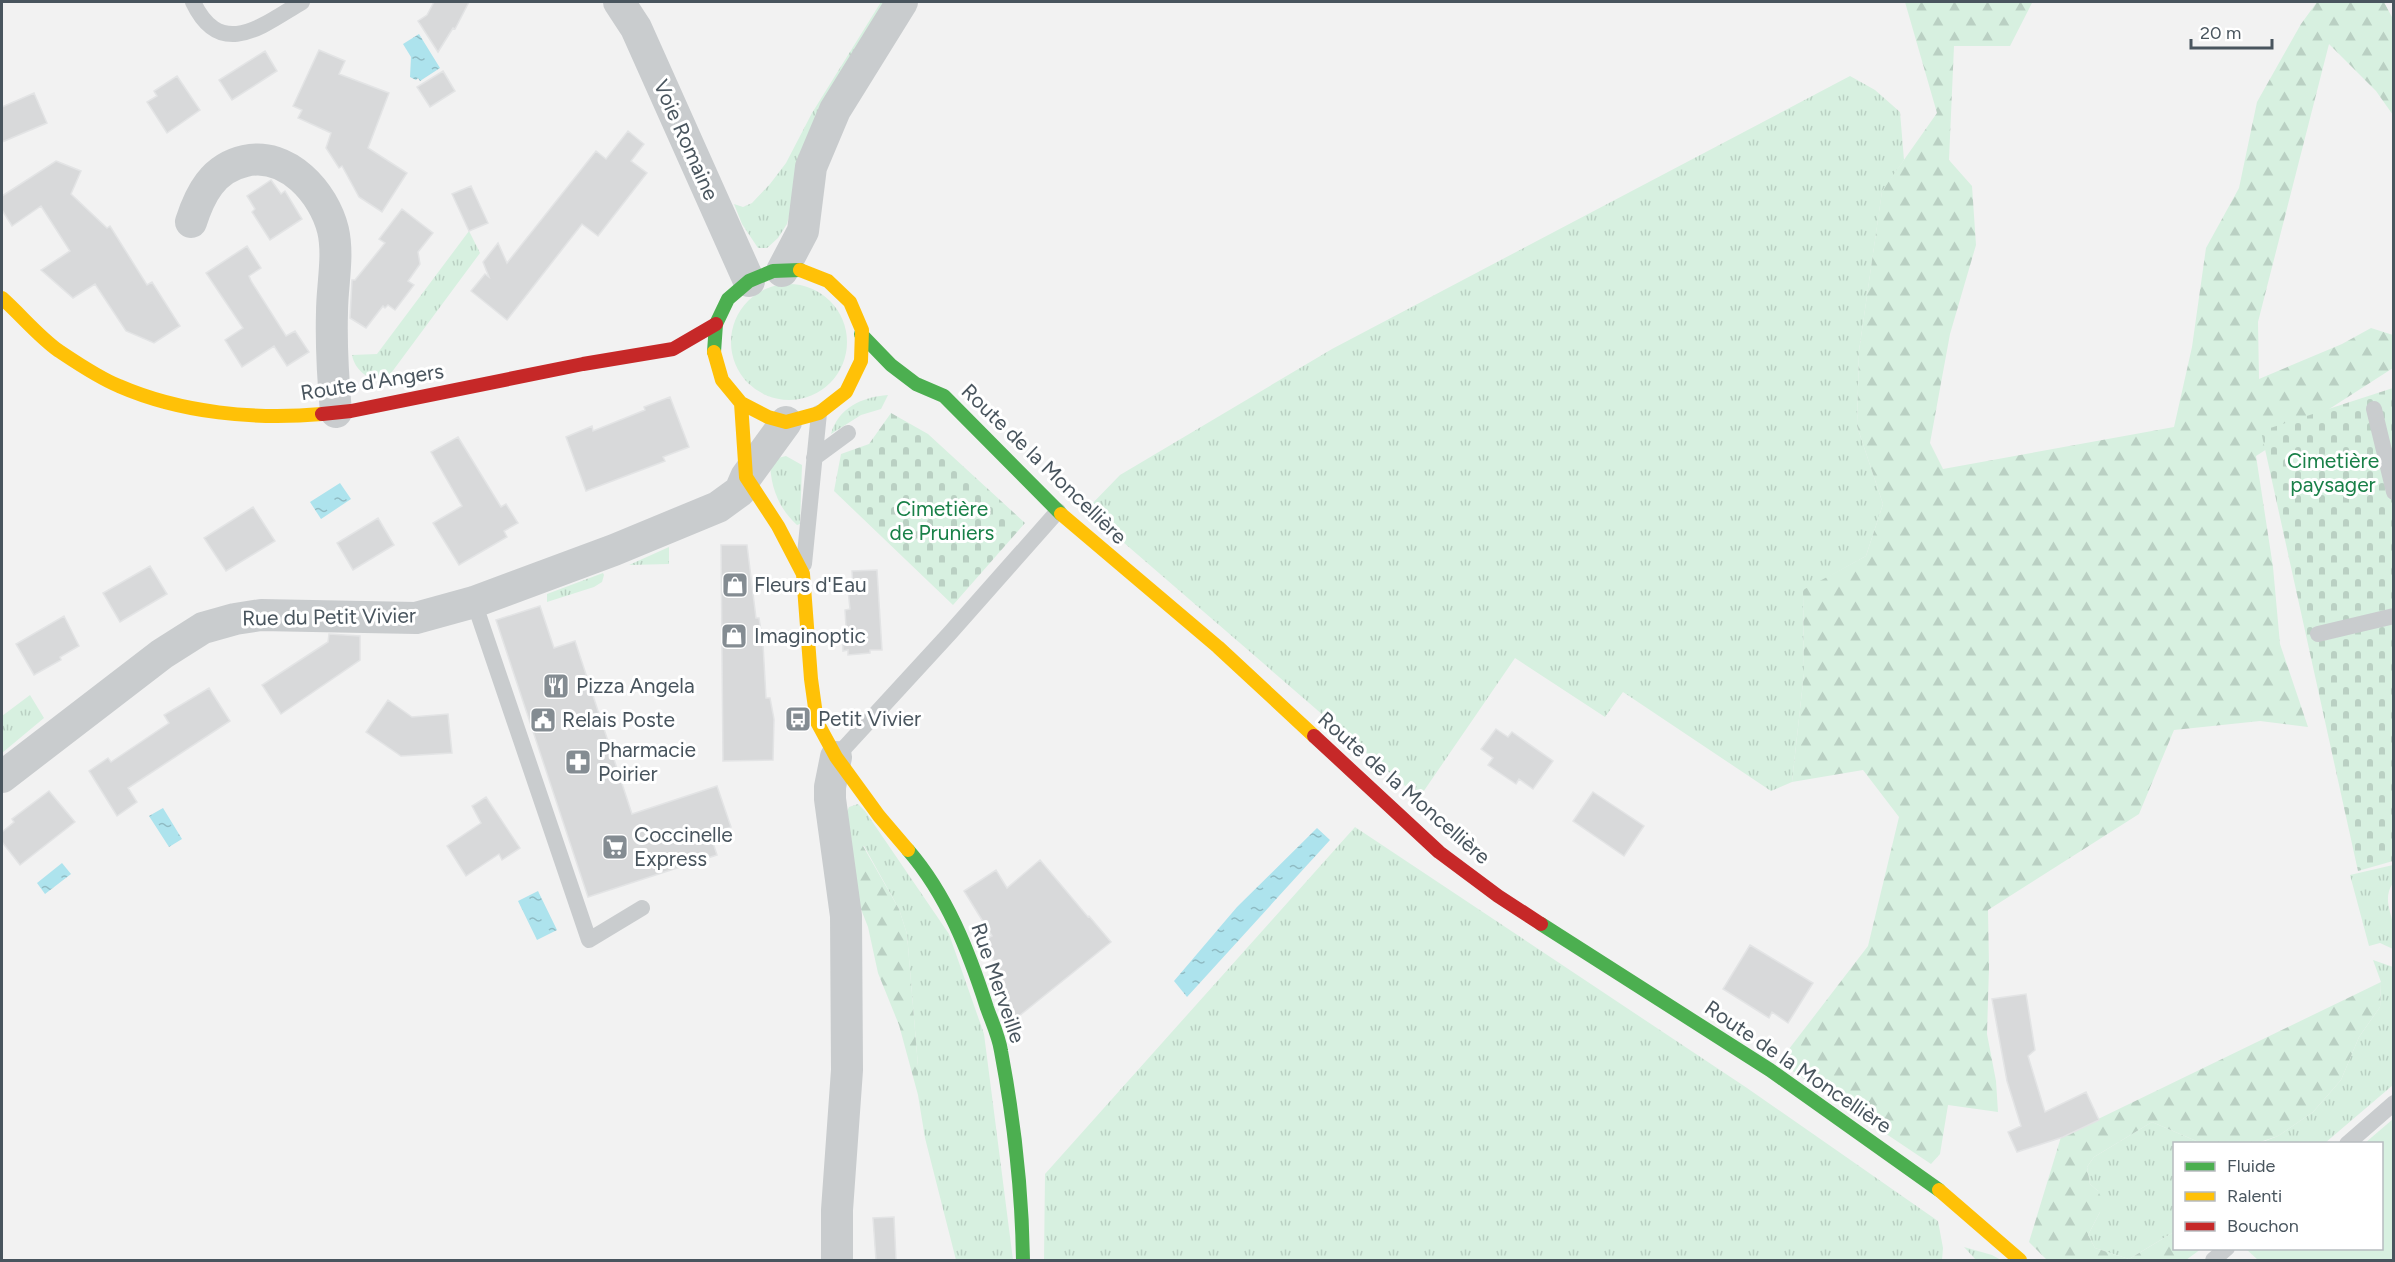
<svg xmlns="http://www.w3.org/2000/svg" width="2395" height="1262" font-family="Figtree,sans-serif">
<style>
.grass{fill:url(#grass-tufts)}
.forest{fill:url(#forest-firs)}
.cemetery{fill:url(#cemetery-stones)}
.green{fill:#d7f0e0}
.water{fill:url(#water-ripples)}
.building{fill:#d8d9da;stroke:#e3e4e5;stroke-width:1.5}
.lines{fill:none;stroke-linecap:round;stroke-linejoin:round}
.lane{stroke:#c9ccce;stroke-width:16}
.street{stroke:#c9ccce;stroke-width:32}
.fast{stroke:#4caf50;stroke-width:14}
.slow{stroke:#ffc107;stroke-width:14}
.jam{stroke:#c62828;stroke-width:14}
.labels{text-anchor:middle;stroke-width:6;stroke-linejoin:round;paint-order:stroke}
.street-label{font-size:21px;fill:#49555e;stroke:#fff}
.park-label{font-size:21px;fill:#198048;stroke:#fff}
.poi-label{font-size:21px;fill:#49555e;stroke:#fff;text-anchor:start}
</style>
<defs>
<pattern id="grass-tufts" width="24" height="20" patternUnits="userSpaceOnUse" patternTransform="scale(1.5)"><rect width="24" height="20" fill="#d7f0e0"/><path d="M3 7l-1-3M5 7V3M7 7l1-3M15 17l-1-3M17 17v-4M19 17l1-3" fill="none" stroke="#bad0c3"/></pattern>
<pattern id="forest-firs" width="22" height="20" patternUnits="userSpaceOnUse" patternTransform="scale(1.5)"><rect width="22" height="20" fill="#d7f0e0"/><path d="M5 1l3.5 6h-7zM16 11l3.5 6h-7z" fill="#bad0c3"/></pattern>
<pattern id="cemetery-stones" width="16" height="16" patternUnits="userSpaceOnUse" patternTransform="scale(1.5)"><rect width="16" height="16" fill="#d7f0e0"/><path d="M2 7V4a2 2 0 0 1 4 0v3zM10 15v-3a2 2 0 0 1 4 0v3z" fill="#bad0c3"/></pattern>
<pattern id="water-ripples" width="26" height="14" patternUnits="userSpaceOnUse" patternTransform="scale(1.5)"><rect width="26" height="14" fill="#ade3ed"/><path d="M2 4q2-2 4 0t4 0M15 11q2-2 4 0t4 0" fill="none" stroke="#8fbbc3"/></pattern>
</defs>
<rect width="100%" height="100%" fill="#f2f2f2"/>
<path class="grass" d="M881,2H893L801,169L787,224L778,238L767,248H758L742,224L734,204L743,207L752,203L770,184L786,163L812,113Z
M1850,76L1875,90L1900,112L1904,160L1882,192L1859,351L1857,426L1883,504L1866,556L1803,591L1804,673L1792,782L1771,791L1623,692L1605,717L1515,658L1419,798L1086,510L1120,475L1332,349Z
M469,231L480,253L386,380L382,383C368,378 355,371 352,355L377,354Z
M731 342a58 58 0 1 1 116 0a58 58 0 1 1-116 0Z
M888,395L881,409L861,415L831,434C838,408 862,397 888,395Z
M786,456L802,465L800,524L797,525C778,508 770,485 770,460Z
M669,547V564L629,565Z
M603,573L604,575L602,582L594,587L547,602V594Z
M30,695L44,718L2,753V716Z
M858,804L865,811L949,934L984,1034L1013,1260H956L925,1138L918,1095V1066L907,934L899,909L864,846H845V816L849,807Z
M1355,827L1747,1088L1938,1221L1943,1248L1942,1260H1044L1045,1174Z
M2393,865V883C2382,899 2392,913 2394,929C2394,936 2394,943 2393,949L2380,943L2369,946L2350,875Z
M2373,960L2393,967V1085L2325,1143L2257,1144L2278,1136L2313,1112L2341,1080L2359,1037L2380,1007L2381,982Z
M2152,1122L2201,1143L2174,1144V1232L2129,1259L2095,1248L2088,1235L2100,1212L2098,1191L2090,1184L2087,1167L2094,1157Z
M1964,1247L1992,1255L2001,1260H1976Z"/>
<path class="forest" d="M1905,2H2031L2032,3L2010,46H1954L1949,160L1972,186L1976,245L1950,334L1930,443L1943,469L2174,427L2192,347L2206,248L2239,188L2257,102L2301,24L2317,2H2384L2393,19V115L2376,91L2329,44L2258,322L2259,379L2342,344L2371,328L2393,335V368L2256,456L2273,567L2280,644L2308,727L2260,721L2174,730L2139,814L1988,910L1989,967L1987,1034L1996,1081L1998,1112L1948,1105L1940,1154L1931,1164L1779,1062L1868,946L1899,817L1863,770L1792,782L1804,673L1803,590L1866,556L1883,504L1857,426L1859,351L1882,191L1937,113Z
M852,842L863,846L899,909L907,934L918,1066V1095L899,1025L878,973L868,927L855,894L845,846Z
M2381,982L2380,1007L2359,1037L2341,1080L2313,1112L2278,1136L2257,1143H2201L2152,1122L2094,1157L2087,1167L2090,1184L2098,1191L2103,1201L2100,1212L2088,1235L2095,1248L2129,1259L2174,1232V1248L2201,1249L2186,1260H2047L2029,1242L2061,1137Z"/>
<path class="cemetery" d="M2393,388V861L2358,871L2261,431Z
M891,413L928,434L1025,523L953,605L834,491L841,454L869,444Z"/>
<path class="green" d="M2393,1119V1260H2258L2246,1249L2382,1248V1144L2365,1143Z"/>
<path class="water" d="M419,34L440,68L420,81L418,78L416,80L410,77L411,57L403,44Z
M340,483L351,499L321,519L310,502Z
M163,808L182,839L169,847L149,816Z
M1317,828L1330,840L1187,997L1174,981L1237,907Z
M62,863L71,874L45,894L37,883Z
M538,891L557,930L537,940L518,901Z"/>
<path class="building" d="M434,2H469L455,29L453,28L438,52L418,21L427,15Z
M319,50L345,61L339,74L389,93L368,148L407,173L382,212L359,197L342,166L339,168L326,148L331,133L298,118L302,110L293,106Z
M265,51L277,71L232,100L219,80Z
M443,71L455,91L430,107L417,87Z
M177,76L200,110L167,133L147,102L157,96L154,91Z
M34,93L47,123L2,142V107Z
M628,131L644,144L631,161L647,173L598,236L582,224L507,320L471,291L485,274L489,277L483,262L498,243L507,263L596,151L606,159Z
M56,161L81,171L71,194L107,228L110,226L147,285L152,282L180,326L154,343L126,331L95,284L73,298L41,270L70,251L41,206L12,226L2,210V196Z
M271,180L281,194L285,191L302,219L270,240L252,212L255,209L247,196Z
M471,186L488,223L469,231L452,194Z
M402,209L433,233L418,252L420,264L408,281L414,285L395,310L388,305L385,308L383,306L366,328L350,318L352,280H355L385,243L379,239Z
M247,246L261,268L249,276L251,281L286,336L295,331L309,352L287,366L274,346L242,367L225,340L243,328L206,273Z
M670,397L689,447L663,457L665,461L586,491L566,437L592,426L593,431L645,410L644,407Z
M458,437L501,507L506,504L518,523L504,531L507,537L459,565L433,523L462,506L431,452Z
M253,507L275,541L226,571L204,538Z
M378,518L394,545L353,570L337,543Z
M721,545H747L756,618H759L763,644L766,698H770L774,719L773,760L723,761Z
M150,566L167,594L120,622L103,593Z
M877,570L882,650H870V653L848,655V650L843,651L842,628L846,627L845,610L850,609L848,590L853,589L852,571Z
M540,606L554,648L575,641L632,814L717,786L731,827L710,834L717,855L588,897L496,620Z
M64,616L79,646L60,657L61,660L34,675L16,644Z
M329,634L360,636V660L281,714L262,685L328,642Z
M209,688L230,721L128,788L137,802L117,816L89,771L108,758L111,762L169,723L164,715Z
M388,700L412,717L448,714L452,753L401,756L366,732Z
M1496,729L1508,737L1512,732L1553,761L1533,789L1519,779L1516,784L1488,765L1493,758L1481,749Z
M49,791L75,822L20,865L2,842V832L14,822L12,819Z
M1593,792L1644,826L1624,856L1573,821Z
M486,797L520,848L502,860L499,854L466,876L447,846L481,823L472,806Z
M1040,860L1088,917L1089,916L1111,942L1014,1020L986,939L992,936L964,891L996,870L1007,888Z
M1750,945L1813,983L1788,1023L1772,1012L1769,1018L1723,989Z
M2026,994L2035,1050L2028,1056L2045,1112L2086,1092L2099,1120L2063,1137L2017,1152L2008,1132L2021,1126L2007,1081L1992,999Z
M894,1217L896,1260H876L873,1218Z"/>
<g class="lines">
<path class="lane" d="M193,2C221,61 263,25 302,2
M2374,409L2394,492
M814,458L848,433
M804,564L819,413
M474,602L589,940L642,908
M2318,634L2394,616
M836,757L950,633L1058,511
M2347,1144L2394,1103
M2213,1260L2227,1248"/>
<path class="street" d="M619,2L636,28L749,281
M191,222C200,194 213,168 245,161C287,151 324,193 333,230C339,256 332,286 332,312C331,346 333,379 336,412
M782,271L803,231L811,167L835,110L902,2
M836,757L830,787V799L846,916L847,1070L837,1210V1260
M2,777L162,654L203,628L235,619L261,615L416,618L474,602L614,550L718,507L740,491L746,477L786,422"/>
<path class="fast" d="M861,334L891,365L916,384L944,396L1061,514
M714,352L716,324L728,299L749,281L773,271L800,270
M908,850C947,895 969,952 987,1008C992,1022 999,1037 1001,1051C1014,1120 1022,1191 1023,1260
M1541,924L1770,1070L1939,1190"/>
<path class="slow" d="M2,298C21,315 39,337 59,351C77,363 99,378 119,386C181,413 255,420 322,414
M714,352L722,380L741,403L768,417L786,422L819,413L846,392L861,361L862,330L850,302L828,281L800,270
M741,403L746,477L778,526L803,574L811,679L817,722L836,757L879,816L908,850
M1061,514L1218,647L1314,736
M1939,1190L2020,1260"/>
<path class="jam" d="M322,414L351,411L583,364L673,349L716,324
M1314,736L1439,852L1498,896L1541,924"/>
</g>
<defs>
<symbol id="shop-square" viewBox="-11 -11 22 22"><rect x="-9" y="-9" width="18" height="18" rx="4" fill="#848c92" stroke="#fff"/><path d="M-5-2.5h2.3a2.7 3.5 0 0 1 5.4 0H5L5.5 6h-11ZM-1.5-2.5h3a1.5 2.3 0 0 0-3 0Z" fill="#fff"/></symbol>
<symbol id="restaurant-square" viewBox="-11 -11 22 22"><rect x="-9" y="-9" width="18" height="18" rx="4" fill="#848c92" stroke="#fff"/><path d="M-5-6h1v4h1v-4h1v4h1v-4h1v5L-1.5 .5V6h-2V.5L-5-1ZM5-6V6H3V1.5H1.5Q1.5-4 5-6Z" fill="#fff"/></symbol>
<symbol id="bus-square" viewBox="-11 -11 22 22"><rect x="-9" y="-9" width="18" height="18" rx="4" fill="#848c92" stroke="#fff"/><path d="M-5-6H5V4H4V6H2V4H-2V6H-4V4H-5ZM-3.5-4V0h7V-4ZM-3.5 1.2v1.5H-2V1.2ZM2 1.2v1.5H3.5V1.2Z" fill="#fff"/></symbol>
<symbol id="civic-square" viewBox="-11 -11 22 22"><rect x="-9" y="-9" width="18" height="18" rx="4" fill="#848c92" stroke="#fff"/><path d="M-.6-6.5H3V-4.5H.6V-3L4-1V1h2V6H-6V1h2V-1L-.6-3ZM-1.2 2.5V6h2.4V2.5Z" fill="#fff"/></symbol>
<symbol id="pharmacy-square" viewBox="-11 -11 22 22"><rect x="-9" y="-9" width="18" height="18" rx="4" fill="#848c92" stroke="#fff"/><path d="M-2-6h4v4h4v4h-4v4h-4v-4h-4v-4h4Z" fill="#fff"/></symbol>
<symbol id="supermarket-square" viewBox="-11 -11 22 22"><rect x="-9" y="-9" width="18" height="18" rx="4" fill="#848c92" stroke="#fff"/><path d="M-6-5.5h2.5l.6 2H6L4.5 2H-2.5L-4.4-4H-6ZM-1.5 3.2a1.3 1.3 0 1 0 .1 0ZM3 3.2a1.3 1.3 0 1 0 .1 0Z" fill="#fff"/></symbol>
</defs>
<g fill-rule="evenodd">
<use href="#shop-square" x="720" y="570" width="30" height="30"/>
<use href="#shop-square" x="719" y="621" width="30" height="30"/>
<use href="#restaurant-square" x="541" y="671" width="30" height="30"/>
<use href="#bus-square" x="783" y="704" width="30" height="30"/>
<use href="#civic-square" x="528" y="705" width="30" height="30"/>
<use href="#pharmacy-square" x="563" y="747" width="30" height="30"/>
<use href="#supermarket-square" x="600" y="832" width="30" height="30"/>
</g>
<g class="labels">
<g class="street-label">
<text transform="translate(686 140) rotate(66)" y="7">Voie Romaine</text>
<text transform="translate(372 382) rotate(-9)" y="7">Route d'Angers</text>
<text transform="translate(1044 464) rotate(44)" y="7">Route de la Moncellière</text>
<text transform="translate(329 617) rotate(-1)" y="7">Rue du Petit Vivier</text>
<text transform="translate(1404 788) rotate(41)" y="7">Route de la Moncellière</text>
<text transform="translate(998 983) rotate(71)" y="7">Rue Merveille</text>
<text transform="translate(1798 1067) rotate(34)" y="7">Route de la Moncellière</text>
</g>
<g class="park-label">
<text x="2333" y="468">Cimetière<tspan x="2333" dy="24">paysager</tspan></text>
<text x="942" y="516">Cimetière<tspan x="942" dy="24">de Pruniers</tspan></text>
</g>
<g class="poi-label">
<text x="754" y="592">Fleurs d'Eau</text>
<text x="754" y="643">Imaginoptic</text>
<text x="576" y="693">Pizza Angela</text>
<text x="818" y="726">Petit Vivier</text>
<text x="562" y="727">Relais Poste</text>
<text x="598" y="757">Pharmacie<tspan x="598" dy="24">Poirier</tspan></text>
<text x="634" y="842">Coccinelle<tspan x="634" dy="24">Express</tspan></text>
</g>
</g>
<rect width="2395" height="1262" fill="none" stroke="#49555e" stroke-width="6"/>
<rect x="2173" y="1142" width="210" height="108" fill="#ffffff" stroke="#b6bbbf" stroke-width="1.5"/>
<rect x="2185" y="1162" width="30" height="9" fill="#4caf50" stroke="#b6bbbf" stroke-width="1.5"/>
<text x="2227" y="1172" font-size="18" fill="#49555e">Fluide</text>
<rect x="2185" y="1192" width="30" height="9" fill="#ffc107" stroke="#b6bbbf" stroke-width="1.5"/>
<text x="2227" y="1202" font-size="18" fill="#49555e">Ralenti</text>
<rect x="2185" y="1222" width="30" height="9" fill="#c62828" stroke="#b6bbbf" stroke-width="1.5"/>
<text x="2227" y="1232" font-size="18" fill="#49555e">Bouchon</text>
<path d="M2191 39v9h81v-9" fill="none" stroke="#49555e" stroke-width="3"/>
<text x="2200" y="39" font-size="18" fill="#49555e" stroke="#ffffff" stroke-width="4.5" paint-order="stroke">20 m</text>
</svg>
